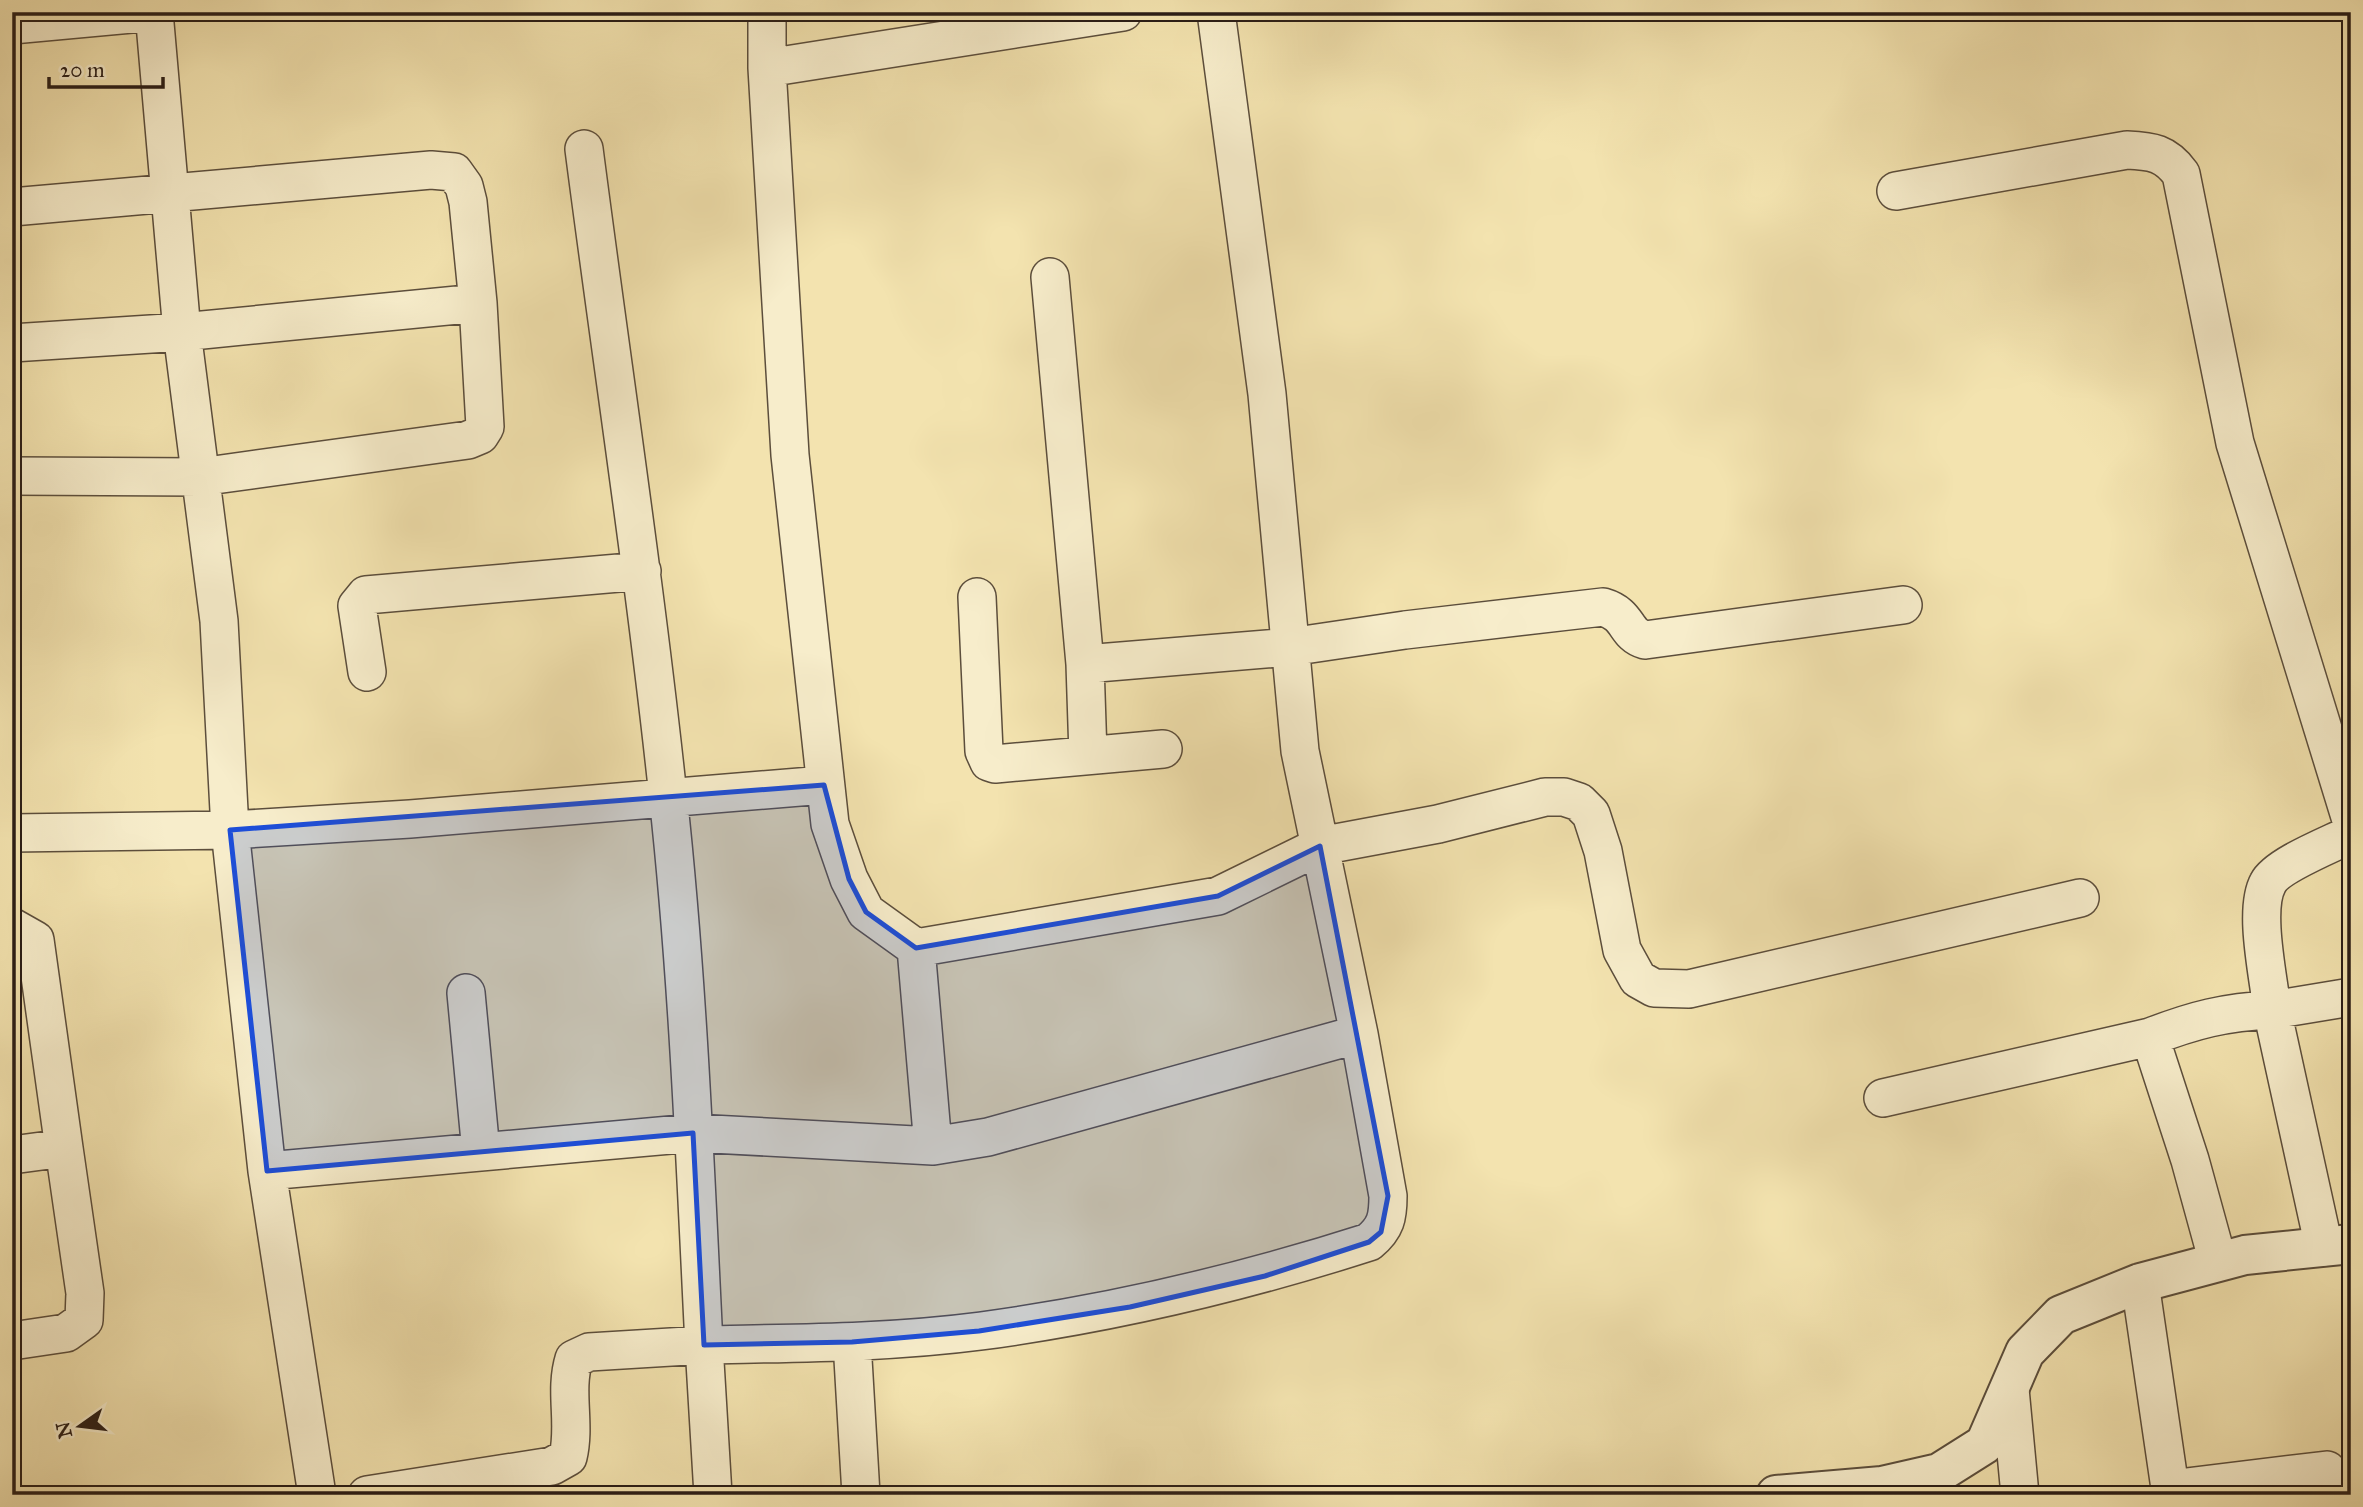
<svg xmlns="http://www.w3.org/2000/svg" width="2363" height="1507" font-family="'IM FELL Great Primer',serif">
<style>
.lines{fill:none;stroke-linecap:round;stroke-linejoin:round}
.minor-casing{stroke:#5c4e3c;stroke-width:40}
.tertiary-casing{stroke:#5c4e3c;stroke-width:42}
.minor{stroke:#f7edcb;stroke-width:37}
.tertiary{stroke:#f7edcb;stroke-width:38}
.marked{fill:#1d4ed8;fill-opacity:0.2;stroke:#1d4ed8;stroke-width:5;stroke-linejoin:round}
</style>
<rect width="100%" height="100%" fill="#f3e3af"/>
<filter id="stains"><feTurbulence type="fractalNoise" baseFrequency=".00286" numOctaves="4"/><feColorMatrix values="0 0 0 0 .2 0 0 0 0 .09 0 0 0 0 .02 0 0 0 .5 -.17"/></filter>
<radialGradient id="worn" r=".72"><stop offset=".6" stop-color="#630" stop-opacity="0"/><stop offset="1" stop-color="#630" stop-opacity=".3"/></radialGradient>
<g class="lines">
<defs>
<path id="minor" d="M154,12L182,332L219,621L230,830L267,1171L693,1133L933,1146
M767,12V68L1123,12
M12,25L153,12
M767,68L790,455L830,824L849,879L866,912L916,948
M1896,191L2127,150C2152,151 2166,153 2181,174L2235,443L2351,820
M12,207L431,170L454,172L464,186L468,202L478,303
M1050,277L1085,664L1088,755
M12,343L182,332L478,303L485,427L480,435L468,440L200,477L12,476
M977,597L984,751L989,762L995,764L1163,749
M1085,664L1290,647L1405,630L1603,607C1630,615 1624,634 1645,640L1903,605
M367,672L357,606L366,595L642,571
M12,833L230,830L410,819L824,785
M12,927L35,940L64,1148L12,1155
M466,993L481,1152
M1359,1034L988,1137L933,1146L916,948L1218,896L1320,846L1438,824L1545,797H1564L1579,802L1591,814L1603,851L1622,950L1638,979L1654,988L1689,989L2080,898
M1883,1098L2150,1037
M267,1171L317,1495
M2324,1247L2272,1010L2351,997
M2218,1262L2190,1160L2150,1037C2194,1020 2225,1012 2272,1010C2269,979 2253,910 2268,883C2277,865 2332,844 2351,834
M2140,1283L2171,1495
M12,1341L66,1333L84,1320L85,1293L64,1148
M852,1342L861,1495
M2010,1389L2020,1495
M2170,1489L2327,1470L2331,1495
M367,1495L552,1466L568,1457C576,1424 564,1391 574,1359L589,1352L704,1345C695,1162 688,978 668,796C645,580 612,365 584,149
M713,1495L704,1345C796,1343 889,1343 981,1331C1115,1313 1241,1283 1369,1242C1386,1228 1388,1217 1388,1196L1359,1034L1300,751L1267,394L1216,12"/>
<path id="tertiary" d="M1776,1495L1882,1486L1939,1473L1985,1444L2025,1352L2061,1315L2140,1283L2245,1255L2351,1244"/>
</defs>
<use href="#minor" class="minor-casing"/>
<use href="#tertiary" class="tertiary-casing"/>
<use href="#minor" class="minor"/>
<use href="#tertiary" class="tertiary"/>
</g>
<path class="marked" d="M824,785L849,879L866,912L916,948L1218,896L1320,846L1388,1196L1381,1232L1369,1242L1265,1276L1130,1307L979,1331L852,1342L704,1345L693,1133L267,1171L230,830Z"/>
<rect width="2363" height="1507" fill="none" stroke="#f3e3af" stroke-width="42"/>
<rect x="14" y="14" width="2335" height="1479" fill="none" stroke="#2a1d16" stroke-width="3.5"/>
<rect x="21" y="21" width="2321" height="1465" fill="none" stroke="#2a1d16" stroke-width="2"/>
<g transform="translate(80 1426) rotate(256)" stroke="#f7edcb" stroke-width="5" paint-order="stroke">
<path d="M0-5L12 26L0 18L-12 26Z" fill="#2a1d16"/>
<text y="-10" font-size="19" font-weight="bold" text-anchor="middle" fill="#2a1d16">N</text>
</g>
<path d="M49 77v10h114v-10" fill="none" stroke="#2a1d16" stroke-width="3.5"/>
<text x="60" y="77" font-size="21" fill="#2a1d16" stroke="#f7edcb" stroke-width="5" paint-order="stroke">20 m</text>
<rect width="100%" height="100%" filter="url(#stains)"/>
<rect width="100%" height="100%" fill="url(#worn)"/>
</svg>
